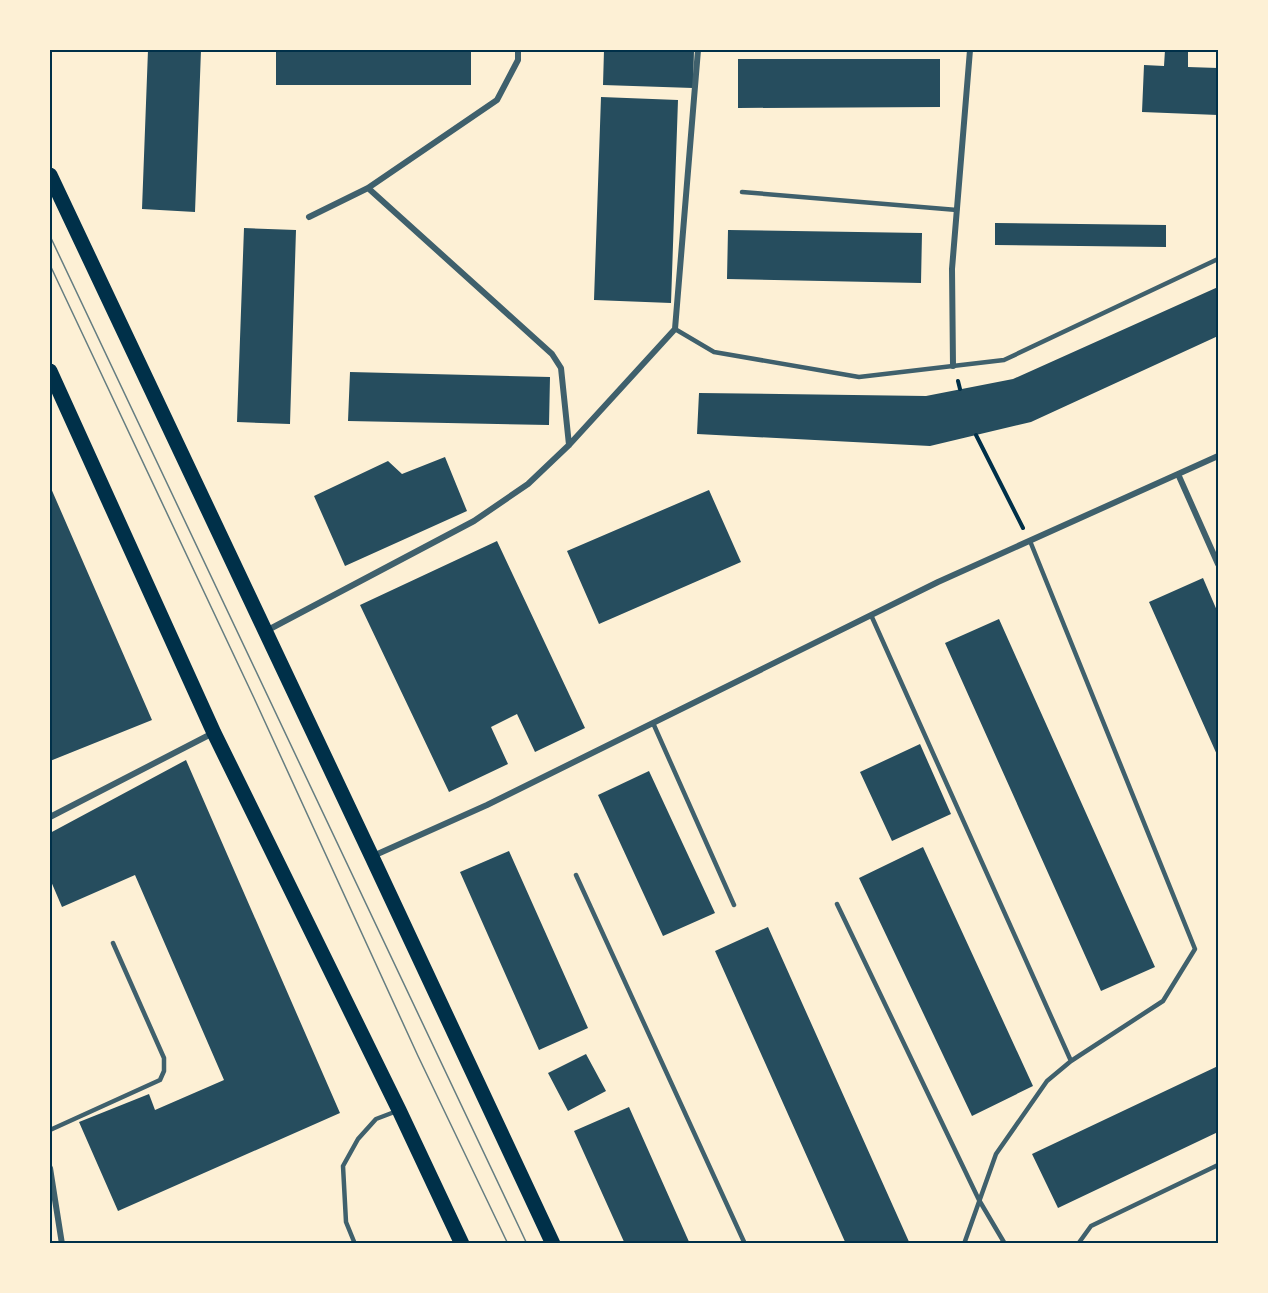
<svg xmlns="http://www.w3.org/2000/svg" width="1268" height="1293" font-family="'Open Sans',sans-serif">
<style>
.building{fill:#264d5e}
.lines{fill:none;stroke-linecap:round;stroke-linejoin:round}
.path{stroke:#003049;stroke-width:4}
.service{stroke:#3f606c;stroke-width:4.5}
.minor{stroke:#3f606c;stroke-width:6}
.primary{stroke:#003049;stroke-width:15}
.tram{stroke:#657d81;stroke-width:1.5}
.neatline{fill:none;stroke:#003049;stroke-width:2}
</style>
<rect width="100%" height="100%" fill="#fdf0d5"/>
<path class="building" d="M148,50H201L195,212L142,209Z
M276,50H471V85H276Z
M604,50H694L693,88L603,85Z
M1165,50H1188V67L1218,68V115L1142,112L1144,65L1164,66Z
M738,59H940V107L738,108Z
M601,97L678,100L671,303L594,300Z
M995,223L1166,225V247L995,245Z
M244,228L296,230L290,424L237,422Z
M728,230L922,233L921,283L727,279Z
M1218,287V336L1031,422L930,446L697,434L699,393L926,396L1013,379Z
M350,372L550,377L549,425L348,421Z
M445,457L467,511L345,566L314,496L388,461L402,474Z
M50,486L152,720L50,761Z
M709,490L741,562L599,624L567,551Z
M497,541L585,728L535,752L517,714L491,727L508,764L449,792L360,605Z
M1203,578L1218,613V757L1149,602Z
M999,619L1155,967L1101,991L945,643Z
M920,744L951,814L892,841L860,772Z
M186,760L340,1113L118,1211L79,1122L149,1094L155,1110L224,1080L135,875L62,907L50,879V833Z
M649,771L715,913L663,936L598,795Z
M923,847L1033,1086L972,1116L859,878Z
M509,851L588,1028L539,1050L460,872Z
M768,927L910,1244H846L715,951Z
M586,1054L606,1091L568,1111L548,1073Z
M1218,1066V1132L1058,1208L1032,1154Z
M629,1107L690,1244H625L574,1131Z"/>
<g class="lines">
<path class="path" d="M958,381L960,389
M976,435L1023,528"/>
<path class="service" d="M742,192L957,210
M675,329L714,352L859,377L1004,360L1218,259
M871,615L1071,1061
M653,723L734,905
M576,875L745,1244
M837,904L979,1200L1005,1244
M50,1130L160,1080L164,1071V1058L113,943
M355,1244L346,1222L343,1166L358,1139L376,1119L397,1111
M964,1244L996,1154L1047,1081L1071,1061L1163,1001L1195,949L1030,541
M1078,1244L1091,1226L1218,1165"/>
<path class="minor" d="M368,188L552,354L561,368L569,445
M309,217L368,188L497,100L518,60V50
M953,366L952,269L970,50
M1178,474L1218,564
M266,631L474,521L528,484L569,445L675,329L698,50
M50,817L213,733
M373,856L487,805L938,582L1218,456
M50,1168L62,1244"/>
<path class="primary" d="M50,175L372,857L553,1244
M50,371L214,733L399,1110L462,1244"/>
<path class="tram" d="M50,236L527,1244
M50,265L254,698L418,1056L508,1244"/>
</g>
<rect width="1268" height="1293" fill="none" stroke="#fdf0d5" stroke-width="102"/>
<rect x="51" y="51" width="1166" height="1191" class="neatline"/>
</svg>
